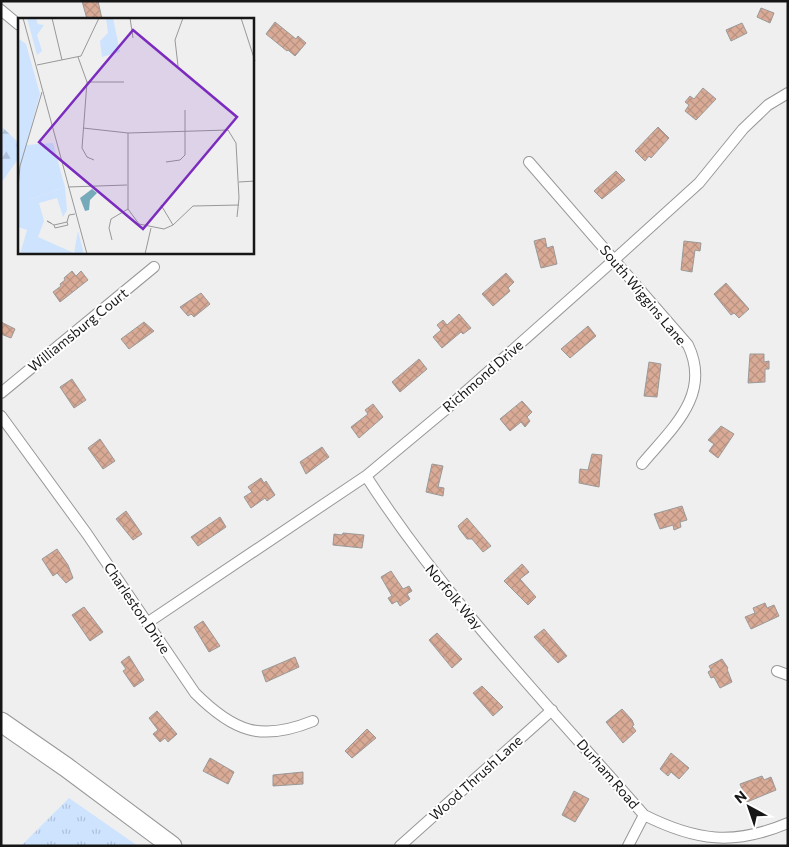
<svg xmlns="http://www.w3.org/2000/svg" width="789" height="847" font-family="Commissioner,sans-serif">
<style>
.grass{fill:url(#grass-tufts)}
.forest{fill:url(#forest-firs)}
.building{fill:url(#building-cross-hatch);stroke:#9a9999}
.lines{fill:none;stroke-linecap:round;stroke-linejoin:round}
.street-casing{stroke:#979899;stroke-width:12}
.highway-casing{stroke:#979899;stroke-width:21}
.street{stroke:#fff;stroke-width:10}
.highway{stroke:#fff;stroke-width:19}
.labels{text-anchor:middle;stroke-width:4;stroke-linejoin:round;paint-order:stroke}
.street-label{font-size:14px;fill:#161617;stroke:#fff}
.inset-road{fill:none;stroke:#989899;stroke-width:1}
.view{fill:#7b2cbf;fill-opacity:0.15;stroke:#7b2cbf;stroke-width:2.5}
.inset-edge{fill:none;stroke:#161617;stroke-width:2.5}
</style>
<defs>
<pattern id="grass-tufts" width="24" height="20" patternUnits="userSpaceOnUse" patternTransform="scale(1.25)"><rect width="24" height="20" fill="#cee3fe"/><path d="M3 7l-1-3M5 7V3M7 7l1-3M15 17l-1-3M17 17v-4M19 17l1-3" fill="none" stroke="#b0c2d9"/></pattern>
<pattern id="forest-firs" width="22" height="20" patternUnits="userSpaceOnUse" patternTransform="scale(1.25)"><rect width="22" height="20" fill="#cee3fe"/><path d="M5 1l3.5 6h-7zM16 11l3.5 6h-7z" fill="#b0c2d9"/></pattern>
<pattern id="building-cross-hatch" width="8" height="8" patternUnits="userSpaceOnUse" patternTransform="scale(1.25)"><rect width="8" height="8" fill="#d9ab97"/><path d="M0 0l8 8M0 8l8-8" fill="none" stroke="#ba9281"/></pattern>
</defs>
<rect width="100%" height="100%" fill="#efeff0"/>
<path class="grass" d="M69,798L138,846H21Z"/>
<path class="forest" d="M1,126L19,143V158L1,183Z"/>
<path class="building" d="M82,1H98L102,19H87Z
M761,8L774,13L770,23L757,17Z
M275,22L296,39L298,36L306,43L295,56L288,50L287,51L266,34Z
M742,23L747,33L731,41L726,30Z
M703,88L716,99L696,120L685,111L689,105L685,102L690,96L694,99Z
M658,127L669,138L651,158L649,156L645,161L635,151Z
M616,171L625,180L602,199L594,191Z
M545,238L547,248L553,246L557,264L541,268L534,241Z
M684,241L701,243L700,251L695,250L692,272L681,270Z
M72,271L76,276L81,271L88,280L60,302L53,292L61,286L60,284L65,280L64,278Z
M506,273L514,282L508,288L510,291L493,306L482,294Z
M726,283L749,309L739,318L734,313L731,315L714,294Z
M201,293L210,304L194,317L191,314L188,316L180,307Z
M459,314L471,328L463,334L461,332L442,348L433,337L441,330L437,325L443,320L447,325Z
M1,322L15,329L11,338L1,334Z
M144,322L154,331L129,349L121,339Z
M588,326L596,336L570,358L561,349Z
M750,354H764V362L769,361V369H765V382L748,383Z
M419,359L427,369L400,392L392,382Z
M649,362L661,364L657,397L644,396Z
M72,379L86,400L74,408L60,387Z
M522,401L532,412L527,417L530,421L525,427L521,422L510,431L500,419Z
M373,404L383,417L359,438L351,427L368,414L365,410Z
M721,426L734,434L718,458L709,451L714,444L708,440Z
M100,439L115,461L103,469L88,448Z
M322,447L329,457L306,474L300,462Z
M592,454L602,455L599,487L579,483L580,469L588,470Z
M432,464L443,466L438,487L444,488L443,496L426,492Z
M261,478L264,483L266,481L275,495L267,501L265,498L251,508L244,497L252,492L248,487Z
M682,506L687,520L680,522L681,527L674,530L673,525L660,529L654,514Z
M126,511L142,534L133,540L116,519Z
M220,517L226,527L198,546L191,537Z
M467,518L491,546L483,552L472,539H467L460,530L458,526Z
M343,533L364,535L362,548L333,545L334,534L342,535Z
M57,549L68,565L73,578L66,583L57,573L53,576L42,559Z
M522,564L529,572L520,579L536,597L528,605L504,581Z
M391,571L403,589L409,586L412,591L407,594L410,599L400,606L397,601L392,604L388,598L392,596L381,577Z
M765,603L767,608L774,605L779,616L751,629L745,617L755,613L753,608Z
M84,607L103,632L90,641L72,615Z
M203,621L220,646L209,652L194,627Z
M544,629L567,656L558,663L534,637Z
M437,633L462,659L452,668L429,640Z
M129,656L144,680L134,687L123,671L126,669L121,662Z
M295,657L299,667L266,682L262,671Z
M722,659L728,668L727,669L732,682L720,688L714,677L711,678L708,672L711,670L709,666Z
M482,686L503,707L493,716L473,693Z
M622,709L632,720L634,725L632,726L636,731L623,743L606,722Z
M157,711L177,734L168,742L165,738L160,742L153,734L158,730L149,718Z
M367,729L376,738L352,758L345,751Z
M671,753L689,768L679,779L671,772L668,776L660,769Z
M210,758L234,772L228,784L203,771Z
M303,772V784L273,786V775Z
M762,776L764,780L771,777L776,790L747,802L740,784Z
M574,791L589,799L575,822L562,815Z"/>
<g class="lines">
<defs>
<path id="street" d="M1,10L19,25
M529,162L688,345C712,395 672,428 642,464
M1,393L154,267
M1,416L87,534L195,693C234,732 261,742 313,721
M366,476C445,599 548,705 644,815C696,841 734,846 788,823
M147,623L366,476L444,411L614,260L699,183L743,129L768,105L788,93
M777,671L788,675
M400,846L552,710
M628,846L644,815"/>
<path id="highway" d="M1,722L66,767L172,846"/>
</defs>
<use href="#street" class="street-casing"/>
<use href="#highway" class="highway-casing"/>
<use href="#street" class="street"/>
<use href="#highway" class="highway"/>
</g>
<g class="labels">
<g class="street-label">
<text transform="translate(643 295) rotate(50)" y="5">South Wiggins Lane</text>
<text transform="translate(78 330) rotate(-39)" y="5">Williamsburg Court</text>
<text transform="translate(483 376) rotate(-41)" y="5">Richmond Drive</text>
<text transform="translate(454 597) rotate(50)" y="5">Norfolk Way</text>
<text transform="translate(137 608) rotate(56)" y="5">Charleston Drive</text>
<text transform="translate(608 774) rotate(49)" y="5">Durham Road</text>
<text transform="translate(476 778) rotate(-42)" y="5">Wood Thrush Lane</text>
</g>
</g>
<g transform="translate(18 18)">
<rect width="236" height="236" fill="#efeff0"/>
<path d="M1,21L8,26L22,76L8,127L35,125L47,169L11,182L0,170Z" fill="#cee3fe"/>
<path d="M9,0H18L20,6L26,7L19,17L24,33L19,37ZM88,0H95L102,34L84,39L82,23L90,15ZM47,169L49,192L45,199L39,180L21,185L26,203L20,219L56,235L60,213L66,236H2L9,212L0,209V170L9,171L11,182Z" fill="#cee3fe"/>
<path d="M74,171L79,175L72,182L71,192L67,193L62,180Z" fill="#75aaba"/>
<path class="inset-road" d="M5,0L69,236M34,0L44,42M112,0L115,20M223,0L237,43M60,39L69,64L64,130L69,139L76,142M19,47L63,38L81,0M160,48L157,22L165,0M69,64H106M65,110L110,115L210,112L218,125L221,180L219,199M110,115V191L121,206L146,211L155,207L175,188L221,187M148,144L162,142L167,137V92M221,164L237,163M50,169L109,167M0,170L2,148L24,74M143,187L155,207M33,205L29,203L36,207L49,204L51,197L57,196M36,207L37,210L50,207L49,204M94,222L91,210L93,201L110,191M127,236L133,210"/>
<path class="view" d="M115,12L219,99L125,211L21,124Z"/>
<rect width="236" height="236" class="inset-edge"/>
</g>
<rect width="789" height="847" fill="none" stroke="#161617" stroke-width="5"/>
<g transform="translate(749 807) rotate(320)" stroke="#ffffff" stroke-width="4" paint-order="stroke">
<path d="M0-4L9 19L0 12L-9 19Z" fill="#161617"/>
<text y="-8" font-size="14" font-weight="bold" text-anchor="middle" fill="#161617">N</text>
</g>
</svg>
